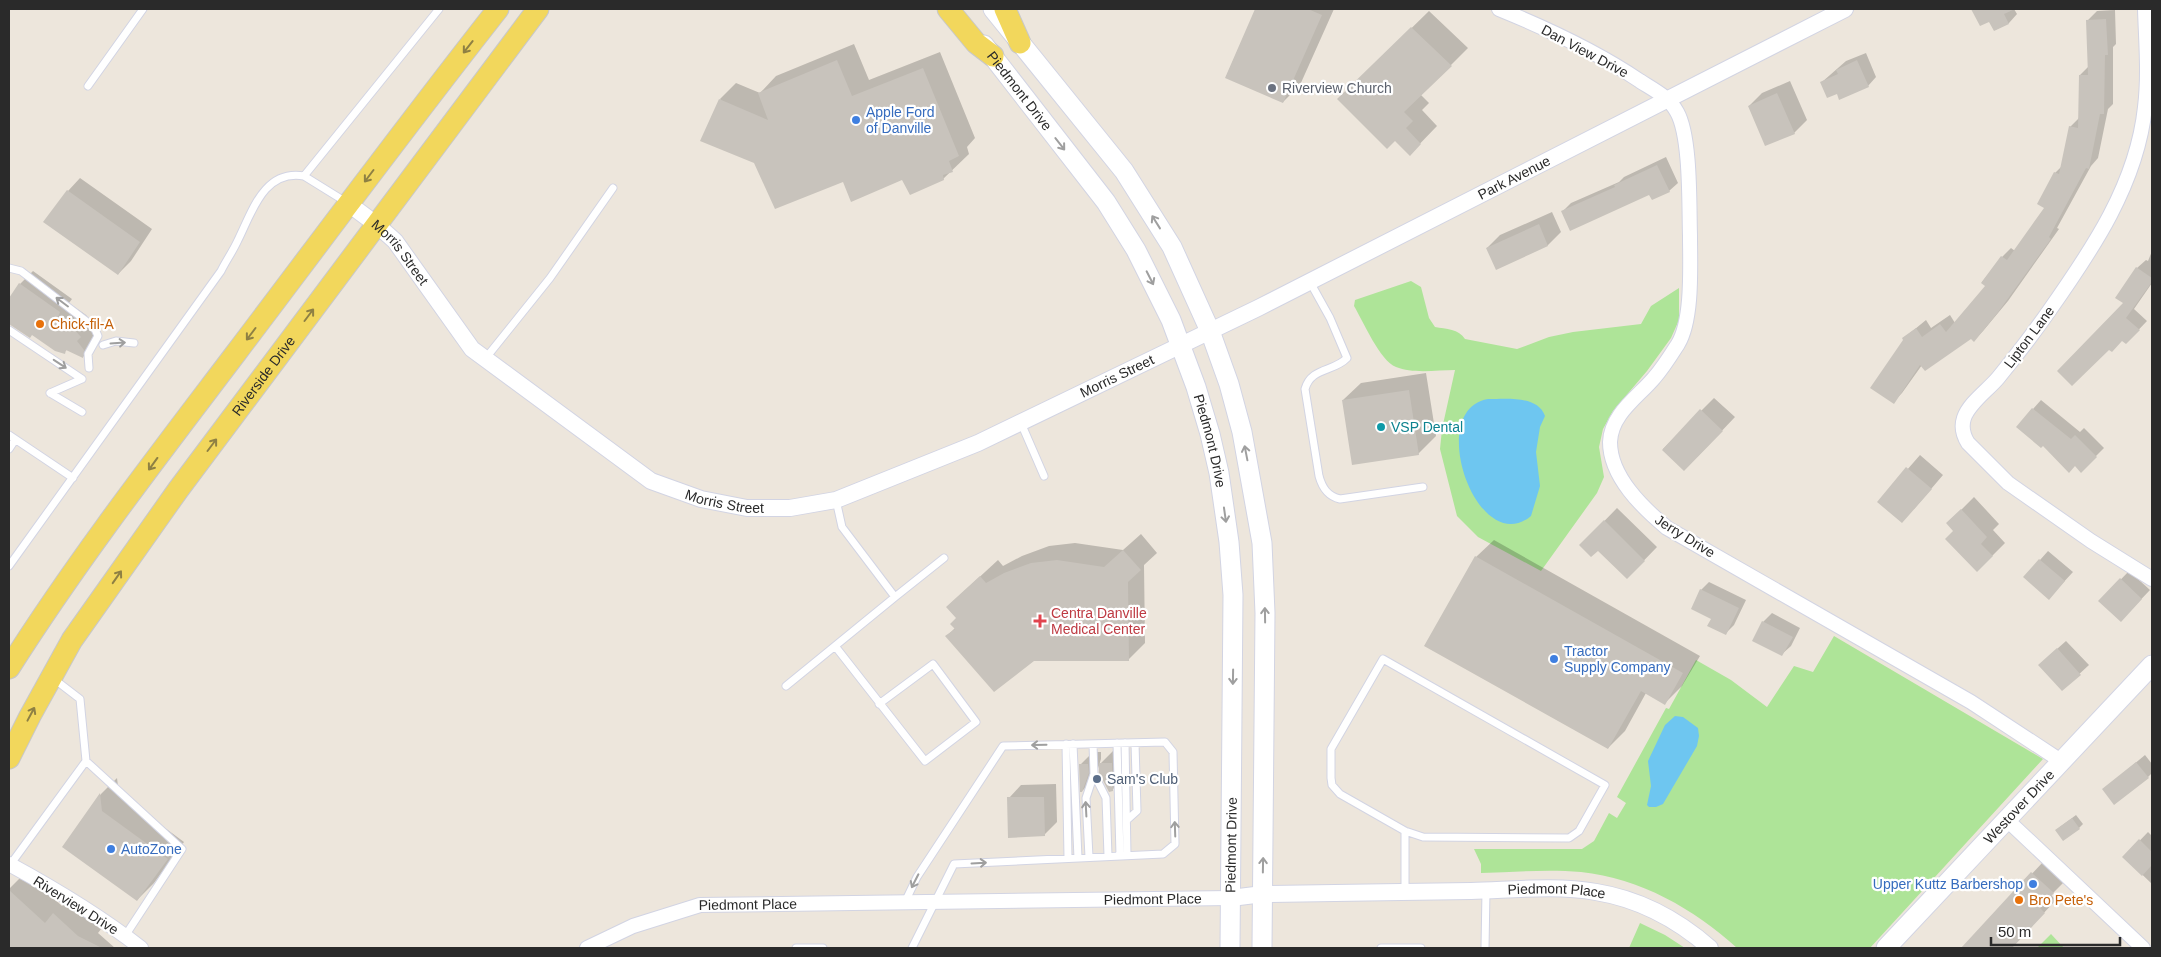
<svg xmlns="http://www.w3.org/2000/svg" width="2161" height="957" font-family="Helvetica,sans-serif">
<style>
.green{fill:#aee498}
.water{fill:#6ec6f0}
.shadow{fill:#0003}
.building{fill:#c8c3bc}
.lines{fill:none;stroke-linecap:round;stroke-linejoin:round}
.service-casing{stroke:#d2d4e3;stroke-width:9}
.minor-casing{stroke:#d2d4e3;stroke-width:16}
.tertiary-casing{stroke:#d2d4e3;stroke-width:18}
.secondary-casing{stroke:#d2d4e3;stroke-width:21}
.primary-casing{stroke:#c8c8c8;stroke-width:23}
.service{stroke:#fff;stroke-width:7}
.minor{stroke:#fff;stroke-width:14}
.tertiary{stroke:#fff;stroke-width:16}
.secondary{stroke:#fff;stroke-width:19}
.primary{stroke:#f2d75c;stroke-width:21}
.oneway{stroke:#8e8043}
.oneway2{stroke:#9f9f9f}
.worship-dot{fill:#6b7280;stroke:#fff;stroke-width:2}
.shop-dot{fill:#3f7fe0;stroke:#fff;stroke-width:2}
.food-dot{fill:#e8710a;stroke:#fff;stroke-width:2}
.culture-dot{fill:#0f9aa8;stroke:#fff;stroke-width:2}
.health-dot{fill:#e0444e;stroke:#fff;stroke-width:2}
.service-dot{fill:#5c6f8a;stroke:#fff;stroke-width:2}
.labels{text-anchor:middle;stroke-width:4.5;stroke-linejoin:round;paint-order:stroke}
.street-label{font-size:14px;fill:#2a2a2a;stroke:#fff}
.worship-label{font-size:14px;fill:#5b616d;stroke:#fff;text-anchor:start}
.shop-label{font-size:14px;fill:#366cbe;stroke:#fff;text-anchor:start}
.food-label{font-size:14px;fill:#c56008;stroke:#fff;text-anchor:start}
.culture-label{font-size:14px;fill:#0d838f;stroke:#fff;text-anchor:start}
.health-label{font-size:14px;fill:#be3a42;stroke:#fff;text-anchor:start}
.service-label{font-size:14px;fill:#4e5e75;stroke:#fff;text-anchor:start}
</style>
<rect width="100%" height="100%" fill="#ede6dc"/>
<path class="green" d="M1411,281L1421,287L1429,318L1435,327C1446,329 1459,329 1465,339L1517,349L1549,337L1573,332L1641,324L1651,306L1679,288V320L1671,338L1647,371L1613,411L1603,429L1599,447L1604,477L1597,493L1541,571L1478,537L1457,516L1440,449L1442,429L1455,370C1437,370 1413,374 1396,367C1380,361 1363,321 1354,306L1355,300Z
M1834,636L2043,759L1870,948H1737C1694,909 1640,878 1581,872C1548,869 1514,872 1481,873V864L1474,849H1582L1594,841L1609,813L1617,818L1626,803L1617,797L1666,708L1669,709L1696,660L1731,680L1767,707L1794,666L1813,672Z
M1640,923L1665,935L1685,948H1629Z
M2051,934L2064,948H2037Z"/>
<path class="water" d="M1488,399C1506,399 1538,395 1545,416L1540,427L1536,452L1540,486L1531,516C1478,560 1424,410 1488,399Z
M1675,716L1683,717L1698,728L1699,736L1697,746L1663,804L1656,807H1649L1647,805L1651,786L1648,761L1665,725Z"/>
<path class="shadow" d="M1256,9H1334L1300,85L1283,102L1226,77Z
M1974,9H2014L2017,14L2009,23L1995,30L1990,20Z
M2115,10L2116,44L2113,47V104L2108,109L2098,158L2091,166L2057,228L2059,229L2008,301L1983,331L1974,340L1971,338L1922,365L1902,393L1893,402L1905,340L1904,338L1926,320L1931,328L1950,315L1955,323L1987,286L1982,282L2002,257L2011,248L2015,251L2046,207L2055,173L2062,166L2070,127L2079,118L2080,75L2089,66L2088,20L2097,11Z
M1429,11L1468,48L1421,95L1429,103L1422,110L1437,126L1410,154L1395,139L1339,99Z
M854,44L869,80L940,52L975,138L967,147L969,154L943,179L844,180L755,162L720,99L736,83L760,93L776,76Z
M1866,53L1876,77L1868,86L1837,92L1822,82L1846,61Z
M1790,81L1807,120L1794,133L1749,106L1762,93Z
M1666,157L1678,183L1669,191L1650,193L1563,211L1571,203L1619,182L1624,177Z
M80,178L152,229L131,261L118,274L68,191Z
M1552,212L1561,232L1548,245L1496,268L1487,248L1500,235Z
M2152,251V283L2134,309L2147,321L2126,343L2125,303L2137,268L2146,260L2148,261Z
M33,271L72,299L69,303L86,315L93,324L89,328L96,337L95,344L83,357L68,349L64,352L32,334L30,336L9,322V300L20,284Z
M1426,373L1436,436L1418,454L1343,400L1361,383Z
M1714,398L1735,417L1697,457L1663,449Z
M2041,400L2080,432L2084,428L2104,448L2081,471L2075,465L2043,444L2033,409Z
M1920,455L1943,475L1914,509L1879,502Z
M1974,497L1999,524L1993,530L2005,543L1992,556L1955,531L1948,523Z
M1617,508L1657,547L1627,578L1598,549L1581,545Z
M1141,534L1157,553L1144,565L1145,643L1128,660L947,636L955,628L957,618L947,607L998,560L1003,566L1022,556L1049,546L1075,543L1123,550Z
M1494,540L1700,656L1682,686L1665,703L1646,693L1625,731L1608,748L1426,645L1476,557Z
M2048,551L2073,572L2049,598L2025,577Z
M2129,571L2150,590L2129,612L2100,601Z
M1709,582L1746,600L1734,625L1726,633L1713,618L1701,590Z
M1772,613L1800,628L1791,646L1782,654L1763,622Z
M2066,641L2089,665L2062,690L2048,657Z
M1113,751H1125V777L1112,790L1100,764Z
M1093,752H1101V759L1095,778L1082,791L1080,765Z
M2145,755L2152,764V773L2148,777L2103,790Z
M117,778L119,794L184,842L154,883L137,900L64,846L101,794Z
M1056,784L1057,822L1044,835L1009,798L1021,785Z
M2076,815L2083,824L2079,828L2060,827Z
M2148,832L2152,836V884L2124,857Z
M2043,862L2065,881L2051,895L2056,900L2011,948H1962Z
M25,873L62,906L70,897L105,924L98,933L115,948H9V889Z"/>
<path class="building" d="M1255,9H1308L1322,15L1283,103L1225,78Z
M1971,9H2015L2004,14L2009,24L1994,31L1989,22L1980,26Z
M2106,19L2108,55H2105L2104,114H2100L2089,169L2086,168L2049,237L2051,239L1999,311L1974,342L1971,339L1925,371L1920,365L1894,404L1870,388L1903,340L1902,338L1916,328L1922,337L1940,324L1946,332L1985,286L1981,283L2001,256L2007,260L2044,208L2037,204L2054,172L2059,174L2069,126L2078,128L2079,75H2088L2086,20Z
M1411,27L1452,66L1404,112L1413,121L1406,128L1421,144L1410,156L1395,141L1387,149L1337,99Z
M837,60L852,96L923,68L959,156L949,161L953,172L943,175L944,180L910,195L902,180L851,202L843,182L775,209L754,163L700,141L719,99L768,120L758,93Z
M1857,60L1869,87L1839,100L1837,94L1827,98L1820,82L1838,74L1836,70Z
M1777,93L1795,134L1765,146L1748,106Z
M1657,165L1670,192L1652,200L1649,195L1570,231L1561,211L1615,187L1614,185Z
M67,190L140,242L118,275L43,222Z
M1539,224L1548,246L1496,270L1486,248Z
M2136,267L2152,278V282L2126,318L2140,330L2126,344L2122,341L2112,352L2109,350L2072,386L2057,371L2123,303L2115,298Z
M19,283L60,312L58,317L73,328L81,337L77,341L84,350L83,358L66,350L65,354L55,351L32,335L30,338L9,324V298Z
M1409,390L1419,455L1352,465L1342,400Z
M2032,408L2071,439L2075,435L2097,457L2081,473L2075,466L2069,473L2043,446L2041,448L2016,427Z
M1700,409L1723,431L1684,471L1662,450Z
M1906,467L1932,489L1902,523L1877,502Z
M1961,509L1987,537L1981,544L1993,556L1977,572L1945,539L1953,531L1946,523Z
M1604,520L1645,561L1627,579L1598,551L1591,557L1579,545Z
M1123,550L1141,570L1128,582L1129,661H1034L994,692L945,636L955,629L950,624L956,618L946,607L980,576L986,583L1004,573L1031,563L1057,560L1104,567Z
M1475,556L1683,673L1665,705L1641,691L1608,749L1424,646Z
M2039,559L2065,581L2049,600L2023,577Z
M2120,578L2142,599L2121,622L2098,601Z
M1700,589L1739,608L1726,635L1707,626L1711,619L1691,609Z
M1762,621L1793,637L1782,656L1752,641Z
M2057,648L2081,675L2062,691L2038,665Z
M2136,762L2149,778L2114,805L2102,789Z
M1099,763H1112L1113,791L1109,792L1099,773Z
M1079,764H1088L1089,773L1082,792H1080Z
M100,793L102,811L168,859L137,901L62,847Z
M1007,797H1044L1045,836L1008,838Z
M2072,818L2080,829L2063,841L2055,830Z
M2139,839L2152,852V865L2142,876L2122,857Z
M2031,872L2054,893L2040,908L2045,913L2012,948H1961Z
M9,890L45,923L53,913L78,936L102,948H9Z"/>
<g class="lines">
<defs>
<path id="service" d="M88,86L143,9
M304,176L346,202
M9,268L21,271L94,327L98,336L88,354L89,368
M1310,282L1330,318L1347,358C1334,372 1311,367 1305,389L1319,476C1322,487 1327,496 1340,499L1423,487
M9,330L82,379
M103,345L116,341L134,343
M485,359L550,278L613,188
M50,393L82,412
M50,393L82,379
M1021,423L1044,476
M9,435L73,478
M9,449L15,440
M836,500L842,527L895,597L835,646L925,761L976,722L933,664L879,704
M9,566L221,271C226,261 233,251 238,240C252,212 264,169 304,176L439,9
M895,597L944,558
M1383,659L1605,785L1579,831L1569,838L1423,837L1405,831L1340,794L1332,785L1331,778V749Z
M54,679L80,699L86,761
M786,686L835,646
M1117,743L1120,856
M1125,743L1127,855
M1066,744L1068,858
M1073,744L1078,858
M1094,774L1106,798L1108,856
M1127,820L1137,811L1135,743
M1405,831V892
M1089,857L1086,798L1094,774L1093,744
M10,865L86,761L182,849L125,936
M905,902L917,877L1003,746L1165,742L1173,752L1175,844L1163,854L954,864L912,948
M796,948H823
M1381,948H1421
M1485,948L1486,891"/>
<g id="minor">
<path d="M1499,9C1548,29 1596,51 1640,81C1654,90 1669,97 1677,112C1691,137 1689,205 1690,236C1690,265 1693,319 1678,344C1671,355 1663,368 1654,378C1638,397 1611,414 1610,442C1610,477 1643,508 1667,528L1971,702L2061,761"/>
<path d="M2145,9C2146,42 2149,74 2145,107C2137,184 2092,250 2049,311C2033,334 2016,356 1998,378C1988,390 1969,403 1964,418C1961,427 1963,435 1968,443L2008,483L2091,541L2152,579"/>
<path d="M2006,819L2143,948"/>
<path d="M9,864C55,889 100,916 141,948"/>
<path id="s1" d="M587,948L633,926L700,905L1231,898"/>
</g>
<g id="tertiary">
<path id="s2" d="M349,204L377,225L395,241L472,349L651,481L701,499L747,508H790L836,500L978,443L1258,308L1845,9"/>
<path id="s3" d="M1231,898L1263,894C1332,893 1402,892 1471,891C1512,890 1556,885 1596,892C1639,899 1678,920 1710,948"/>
</g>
<g id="secondary">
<path d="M993,9L1124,171L1172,247L1210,331L1229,384L1242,432L1262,543L1265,613L1262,948"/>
<path id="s4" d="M984,45L1106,202L1136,250L1171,320L1196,387L1210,434L1219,473L1229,542L1233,595L1230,948"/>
<path id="s5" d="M1886,948L2152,665"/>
</g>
<g id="primary">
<path d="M948,9L976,43L993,56"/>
<path d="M1005,9L1020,43"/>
<path d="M9,668C78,559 158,456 236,353C323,238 409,122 498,9"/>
<path id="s6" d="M9,758L30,716L72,640L178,490L538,9"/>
</g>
</defs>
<use href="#service" class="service-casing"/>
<use href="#minor" class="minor-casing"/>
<use href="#tertiary" class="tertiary-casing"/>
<use href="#secondary" class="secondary-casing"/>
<use href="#primary" class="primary-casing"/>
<use href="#service" class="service"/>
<use href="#minor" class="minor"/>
<use href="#tertiary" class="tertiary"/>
<use href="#secondary" class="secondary"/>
<use href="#primary" class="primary"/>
</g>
<defs><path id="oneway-shaft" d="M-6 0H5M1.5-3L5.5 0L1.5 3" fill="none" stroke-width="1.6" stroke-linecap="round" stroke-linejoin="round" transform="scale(1.25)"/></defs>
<g class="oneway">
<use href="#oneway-shaft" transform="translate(468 47) rotate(128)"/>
<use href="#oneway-shaft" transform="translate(369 176) rotate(127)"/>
<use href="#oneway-shaft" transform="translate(309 315) rotate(-53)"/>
<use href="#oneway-shaft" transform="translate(251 334) rotate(127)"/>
<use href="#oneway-shaft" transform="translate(212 445) rotate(-53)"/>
<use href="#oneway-shaft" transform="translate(153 464) rotate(126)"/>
<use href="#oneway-shaft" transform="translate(117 577) rotate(-55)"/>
<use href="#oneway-shaft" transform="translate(31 714) rotate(-62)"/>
</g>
<g class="oneway2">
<use href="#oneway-shaft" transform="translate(1060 144) rotate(52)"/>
<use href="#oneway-shaft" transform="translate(1156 222) rotate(-122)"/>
<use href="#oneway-shaft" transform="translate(1150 278) rotate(63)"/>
<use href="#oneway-shaft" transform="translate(62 302) rotate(-143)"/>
<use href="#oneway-shaft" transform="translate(118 343) rotate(-4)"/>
<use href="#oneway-shaft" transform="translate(60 364) rotate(33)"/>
<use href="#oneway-shaft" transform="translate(1246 453) rotate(-101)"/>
<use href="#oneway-shaft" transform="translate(1225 515) rotate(82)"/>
<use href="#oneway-shaft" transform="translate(1265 615) rotate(-91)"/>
<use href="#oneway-shaft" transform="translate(1233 677) rotate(91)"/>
<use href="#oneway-shaft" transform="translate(1039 745) rotate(179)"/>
<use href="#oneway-shaft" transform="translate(1086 809) rotate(-93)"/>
<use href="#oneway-shaft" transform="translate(1175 829) rotate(-92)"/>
<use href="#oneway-shaft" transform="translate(979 863) rotate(-3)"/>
<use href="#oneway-shaft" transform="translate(1263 865) rotate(-89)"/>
<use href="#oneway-shaft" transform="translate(915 881) rotate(117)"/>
</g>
<circle class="worship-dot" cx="1272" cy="88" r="5"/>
<g class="shop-dot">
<circle cx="856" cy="120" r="5"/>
<circle cx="1554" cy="659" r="5"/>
<circle cx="111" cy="849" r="5"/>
<circle cx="2033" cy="884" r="5"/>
</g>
<g class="food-dot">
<circle cx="40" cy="324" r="5"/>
<circle cx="2019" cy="900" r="5"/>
</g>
<circle class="culture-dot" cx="1381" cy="427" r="5"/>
<path class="health-dot" d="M1037.5 613.5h5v5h5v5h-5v5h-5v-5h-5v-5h5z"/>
<circle class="service-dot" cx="1097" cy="779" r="5"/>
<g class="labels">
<g class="street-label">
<text transform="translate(1585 51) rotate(28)" y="5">Dan View Drive</text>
<text dy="5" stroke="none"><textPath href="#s4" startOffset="58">Piedmont Drive</textPath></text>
<text dy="5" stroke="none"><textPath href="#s2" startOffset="1355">Park Avenue</textPath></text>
<text dy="5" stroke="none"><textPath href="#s2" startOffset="71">Morris Street</textPath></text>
<text transform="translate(2029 337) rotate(-53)" y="5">Lipton Lane</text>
<text dy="5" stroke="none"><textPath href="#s6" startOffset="460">Riverside Drive</textPath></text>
<text dy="5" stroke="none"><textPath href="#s2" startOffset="911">Morris Street</textPath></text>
<text dy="5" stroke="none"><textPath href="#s4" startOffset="461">Piedmont Drive</textPath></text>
<text dy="5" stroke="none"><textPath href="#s2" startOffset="491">Morris Street</textPath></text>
<text transform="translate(1685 536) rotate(32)" y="5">Jerry Drive</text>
<text dy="5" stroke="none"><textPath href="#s5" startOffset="194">Westover Drive</textPath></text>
<text transform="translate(1231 845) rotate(-89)" y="5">Piedmont Drive</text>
<text dy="5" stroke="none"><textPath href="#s3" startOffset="326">Piedmont Place</textPath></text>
<text dy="5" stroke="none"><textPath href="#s1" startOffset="574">Piedmont Place</textPath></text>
<text transform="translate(76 905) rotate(32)" y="5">Riverview Drive</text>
<text dy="5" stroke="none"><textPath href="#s1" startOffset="169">Piedmont Place</textPath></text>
</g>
<g class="worship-label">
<text x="1282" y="93">Riverview Church</text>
</g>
<g class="shop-label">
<text x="866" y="117">Apple Ford<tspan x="866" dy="16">of Danville</tspan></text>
<text x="1564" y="656">Tractor<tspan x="1564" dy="16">Supply Company</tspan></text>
<text x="121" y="854">AutoZone</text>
<text x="2023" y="889" text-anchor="end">Upper Kuttz Barbershop</text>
</g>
<g class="food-label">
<text x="50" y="329">Chick-fil-A</text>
<text x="2029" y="905">Bro Pete's</text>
</g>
<g class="culture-label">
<text x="1391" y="432">VSP Dental</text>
</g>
<g class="health-label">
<text x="1051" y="618">Centra Danville<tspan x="1051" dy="16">Medical Center</tspan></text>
</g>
<g class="service-label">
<text x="1107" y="784">Sam's Club</text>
</g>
</g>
<rect width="2161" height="957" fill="none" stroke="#2a2a2a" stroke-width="20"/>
<path d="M1991 937v8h129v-8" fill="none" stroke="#2a2a2a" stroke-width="2.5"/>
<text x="1998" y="937" font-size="15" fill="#2a2a2a" stroke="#ffffff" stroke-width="4" paint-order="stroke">50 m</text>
</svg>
